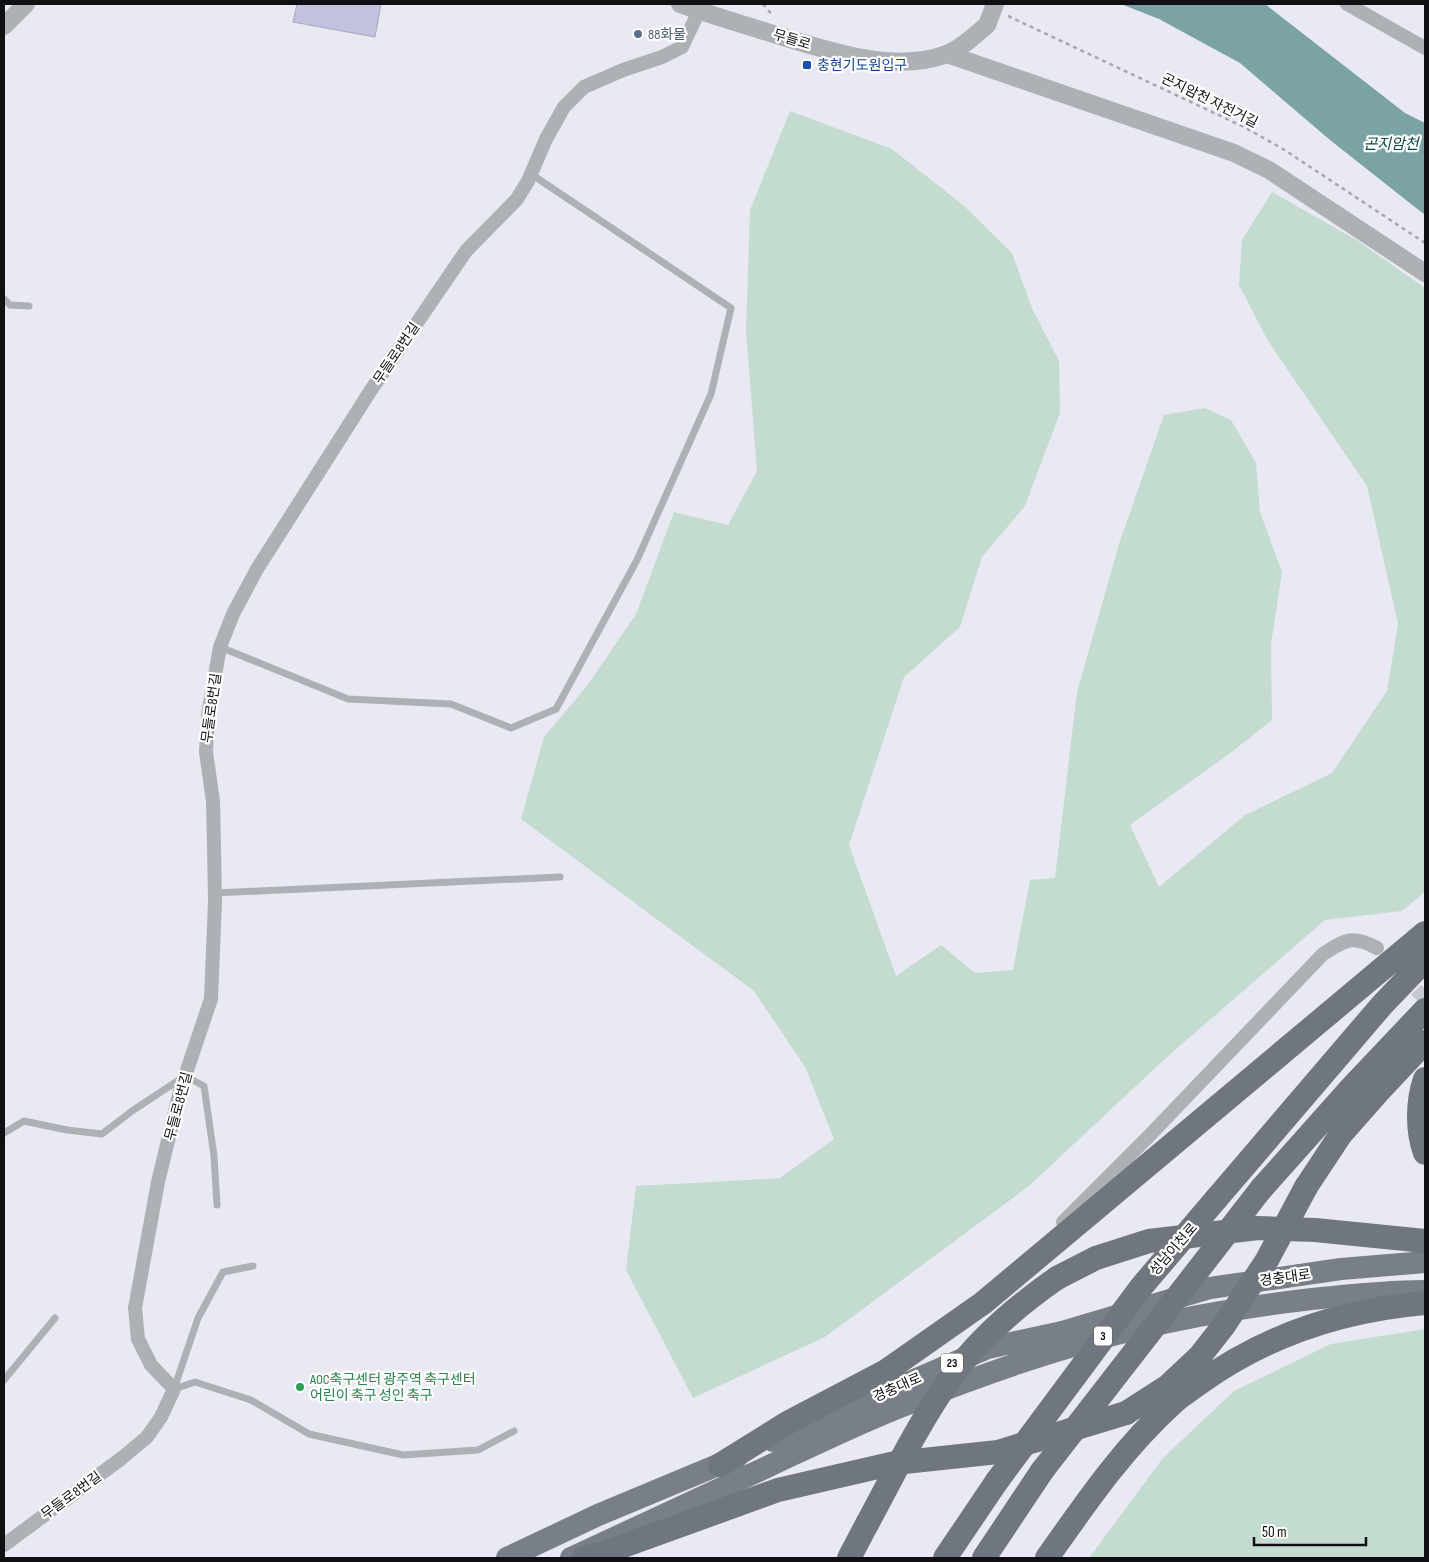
<svg xmlns="http://www.w3.org/2000/svg" width="1429" height="1562" font-family="'Sofia Sans Condensed','Noto Sans KR',sans-serif">
<style>
.green{fill:#c4dbcf}
.water{fill:#7ba2a4}
.building{fill:#c2c1df;stroke:#a8a8b3}
.lines{fill:none;stroke-linecap:round;stroke-linejoin:round}
.minor-tunnel{stroke:#c8c8d2;stroke-width:14;stroke-dasharray:14 7;stroke-linecap:butt}
.path{stroke:#a6a6af;stroke-width:2.5;stroke-dasharray:4 4;stroke-linecap:butt}
.service{stroke:#adb0b4;stroke-width:7}
.minor{stroke:#adb0b4;stroke-width:14}
.tertiary{stroke:#adb0b4;stroke-width:18}
.primary{stroke:#797f86;stroke-width:22}
.trunk{stroke:#70767e;stroke-width:24}
.tertiary-bridge{stroke:#adb0b4;stroke-width:18}
.trunk-bridge{stroke:#70767e;stroke-width:24}
.service-dot{fill:#5c6f8a;stroke:#fff;stroke-width:2}
.transit-dot{fill:#1a4fb4;stroke:#fff;stroke-width:2}
.leisure-dot{fill:#2e9e5b;stroke:#fff;stroke-width:2}
.labels{text-anchor:middle;stroke-width:4.5;stroke-linejoin:round;paint-order:stroke}
.shield{fill:#fff;stroke:#58585a;stroke-width:1}
.shield-label{font-size:12px;font-weight:bold;fill:#101014}
.service-label{font-size:14px;fill:#4e5e75;stroke:#fff;text-anchor:start}
.street-label{font-size:14px;fill:#101014;stroke:#fff}
.transit-label{font-size:14px;fill:#164399;stroke:#fff;text-anchor:start}
.leisure-label{font-size:14px;fill:#27864d;stroke:#fff;text-anchor:start}
.water-label{font-size:15px;font-style:italic;fill:#0a474a;stroke:#fff}
</style>
<rect width="100%" height="100%" fill="#e9e9f4"/>
<path class="green" d="M790,111L892,149L963,205L1012,253L1032,308L1059,361L1060,413L1025,506L982,557L960,627L904,677L849,845L896,976L941,945L975,973L1013,970L1030,880L1055,878L1077,692L1119,544L1164,415L1205,408L1231,420L1256,463L1260,512L1282,572L1271,644L1272,720L1233,751L1130,825L1159,887L1245,815L1332,773L1387,691L1398,624L1367,486L1268,341L1239,285L1242,240L1272,192L1358,241L1425,288V892L1402,911L1325,920L1167,1057L1029,1186L825,1337L693,1398L626,1270L636,1186L780,1178L834,1139L805,1067L754,991L521,819L544,737L587,686L636,614L674,512L728,525L757,471L746,331L750,210Z
M1425,1329V1558H1089L1163,1458L1234,1391L1331,1344Z"/>
<path class="water" d="M1121,4H1265L1405,113L1425,123V215L1330,140L1240,63L1159,19Z"/>
<path class="building" d="M297,4H381L375,37L293,22Z"/>
<g class="lines">
<path class="minor-tunnel" d="M1402,974L1425,999"/>
<path class="path" d="M763,4L773,16
M1008,16L1244,127L1283,149L1425,243"/>
<path class="service" d="M4,299L10,305L29,306
M220,647L348,699L451,704L511,728L556,709L637,560L711,394L731,308L531,174
M215,893L560,877
M4,1133L24,1121L67,1130L102,1134L132,1111L185,1076L204,1086L214,1156L217,1205
M4,1380L55,1318
M174,1389L195,1382L251,1400L309,1434L403,1455L478,1450L514,1431
M174,1389L198,1318L223,1272L253,1266"/>
<path class="minor" d="M1347,4L1425,48
M1063,1222L1150,1135L1323,954C1346,939 1353,935 1377,948
M4,1545L122,1458L147,1437L161,1417L174,1389L151,1365L138,1339L135,1308L158,1182L180,1091L211,999L215,902L214,846L213,801L206,752L208,715L220,647L233,614L257,569L371,390L466,251L517,199L528,181L546,139L564,107L584,87L623,70L662,57L682,47L699,11"/>
<path class="tertiary" d="M680,4C708,14 738,23 767,32C820,48 892,75 947,54C962,48 975,35 987,25
M4,26L26,4
M947,54L1234,153L1269,170L1425,273"/>
<path class="primary" d="M773,1441L988,1348L1062,1332L1210,1288L1341,1269L1425,1262
M507,1558L598,1515L737,1457
M571,1558C637,1528 703,1497 769,1466C814,1445 859,1423 905,1405C978,1376 1053,1349 1129,1331C1189,1316 1251,1306 1312,1299C1350,1295 1387,1291 1425,1291"/>
<path class="trunk" d="M1425,1079C1417,1102 1417,1131 1425,1153
M1306,1187L1341,1134L1378,1092L1425,1042
M1261,1189L1352,1087L1425,1010
M1217,1198L1382,1005L1425,960
M1057,1278L1096,1258L1149,1241L1258,1228L1315,1230L1425,1241
M720,1465L789,1422L886,1371L983,1303L1425,933
M584,1558L601,1554L778,1490L895,1463L998,1452L1126,1413
M849,1558L867,1524
M945,1558L997,1481
M984,1558L1042,1471
M1047,1558C1085,1504 1123,1448 1173,1403C1180,1396 1189,1391 1197,1385C1264,1336 1343,1310 1425,1303"/>
<path class="tertiary-bridge" d="M987,25L995,4"/>
<path class="trunk-bridge" d="M1126,1413L1168,1386L1200,1356L1225,1324L1267,1260L1306,1187
M1042,1471L1261,1189
M997,1481L1142,1286L1217,1198
M867,1524C894,1474 919,1422 952,1376C980,1337 1017,1306 1057,1278"/>
</g>
<circle class="service-dot" cx="638" cy="34" r="5"/>
<rect class="transit-dot" x="802" y="60" width="10" height="10" rx="2.5"/>
<circle class="leisure-dot" cx="300" cy="1387" r="5"/>
<g class="labels">
<g class="shield">
<rect x="1094" y="1326.5" width="18" height="19" rx="4"/>
<rect x="941" y="1353.5" width="22" height="19" rx="4"/>
</g>
<g class="shield-label">
<text x="1103" y="1340">3</text>
<text x="952" y="1367">23</text>
</g>
<g class="service-label">
<text x="648" y="39">88화물</text>
</g>
<g class="street-label">
<text transform="translate(792 39) rotate(17)" y="5">무들로</text>
<text transform="translate(1210 100) rotate(26)" y="5">곤지암천 자전거길</text>
<text transform="translate(396 353) rotate(-56)" y="5">무들로8번길</text>
<text transform="translate(211 708) rotate(-82)" y="5">무들로8번길</text>
<text transform="translate(178 1106) rotate(-75)" y="5">무들로8번길</text>
<text transform="translate(1173 1249) rotate(-49)" y="5">성남이천로</text>
<text transform="translate(1285 1277) rotate(-8)" y="5">경충대로</text>
<text transform="translate(897 1387) rotate(-24)" y="5">경충대로</text>
<text transform="translate(71 1495) rotate(-36)" y="5">무들로8번길</text>
</g>
<g class="transit-label">
<text x="817" y="70">충현기도원입구</text>
</g>
<g class="leisure-label">
<text x="310" y="1384">AOC축구센터 광주역 축구센터<tspan x="310" dy="16">어린이 축구 성인 축구</tspan></text>
</g>
<g class="water-label">
<text x="1391" y="149">곤지암천</text>
</g>
</g>
<rect width="1429" height="1562" fill="none" stroke="#101014" stroke-width="10"/>
<path d="M1254 1537v8h112v-8" fill="none" stroke="#101014" stroke-width="2.5"/>
<text x="1262" y="1537" font-size="15" fill="#101014" stroke="#ffffff" stroke-width="4" paint-order="stroke">50 m</text>
</svg>
